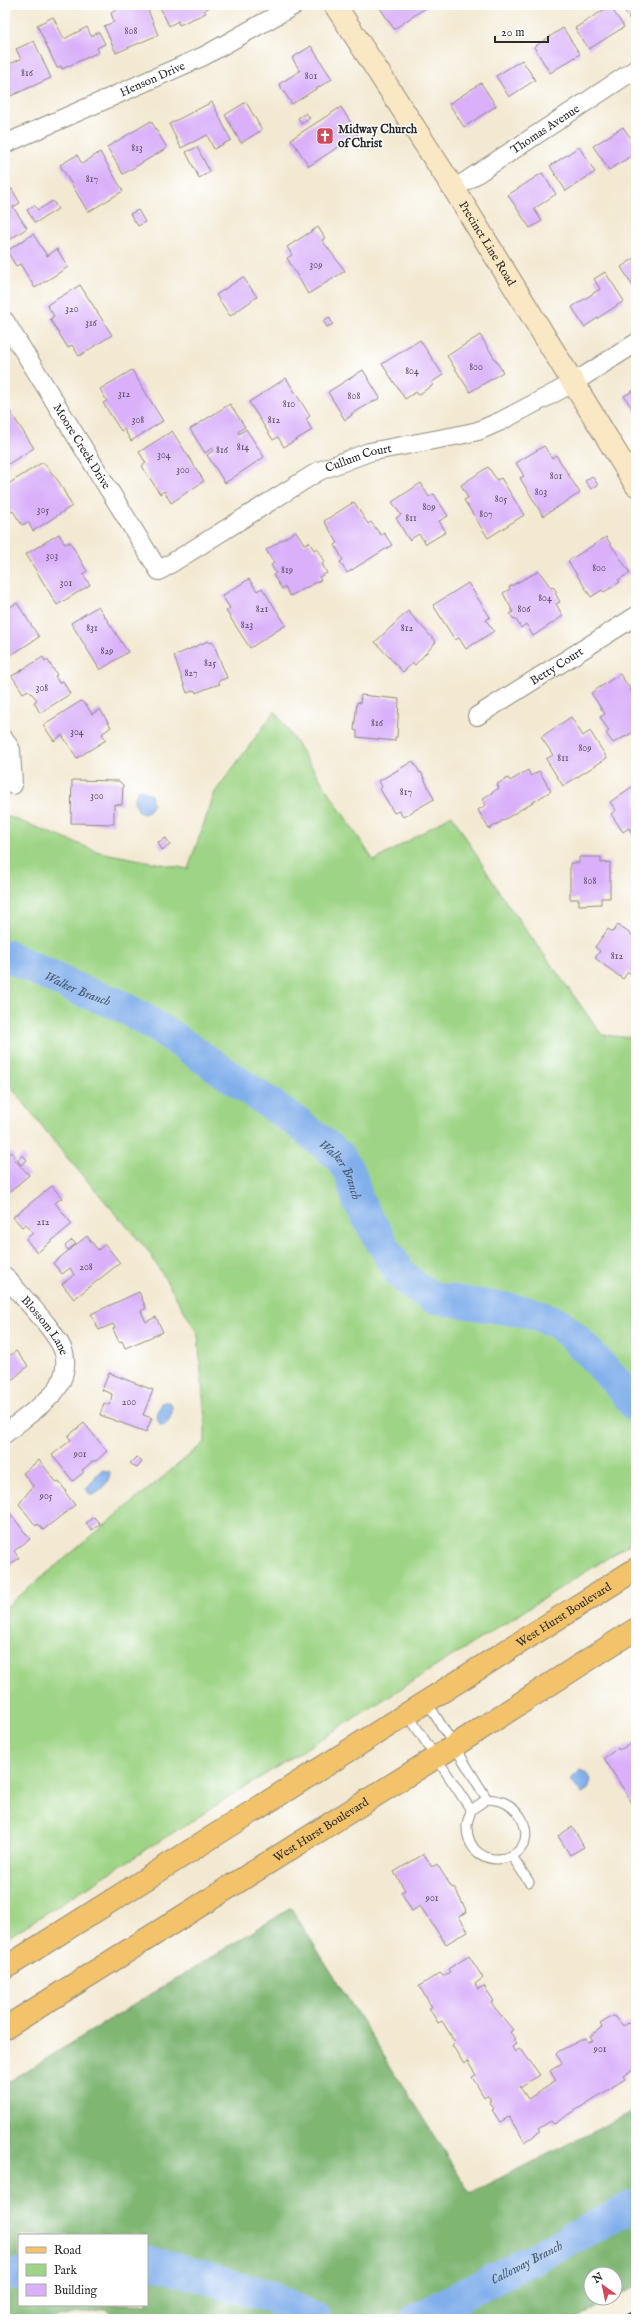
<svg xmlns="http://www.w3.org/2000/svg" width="641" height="2324" font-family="'IM FELL English',serif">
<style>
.green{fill:#9ed485;stroke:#648058}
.forest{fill:#7eb672;stroke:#54704e;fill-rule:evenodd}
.water{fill:#81afeb;stroke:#566d8b}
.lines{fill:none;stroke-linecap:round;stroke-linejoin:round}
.river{stroke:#81afeb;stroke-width:32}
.building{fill:#d9b0f9}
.service-casing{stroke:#8f8a7e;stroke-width:11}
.minor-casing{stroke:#8f8a7e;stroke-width:20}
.secondary-casing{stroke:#8f8a7e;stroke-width:24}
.primary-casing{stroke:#8f8a7e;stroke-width:24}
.service{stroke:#fff;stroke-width:9}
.minor{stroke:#fff;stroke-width:18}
.secondary{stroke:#fae7c3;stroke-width:22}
.primary{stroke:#f2c36a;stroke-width:22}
.rail{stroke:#2b2b2b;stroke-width:3}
.labels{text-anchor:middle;stroke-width:3;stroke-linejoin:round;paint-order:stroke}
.number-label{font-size:10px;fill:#564c5e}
.street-label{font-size:12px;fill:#2b2b2b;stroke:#fff}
.poi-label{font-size:12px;font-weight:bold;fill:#2b2b2b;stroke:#fff;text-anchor:start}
.water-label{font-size:13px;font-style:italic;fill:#49596e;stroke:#fff}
</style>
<rect width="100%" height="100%" fill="#fff"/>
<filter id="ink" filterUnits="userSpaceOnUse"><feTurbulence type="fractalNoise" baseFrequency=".025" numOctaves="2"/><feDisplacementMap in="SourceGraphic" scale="8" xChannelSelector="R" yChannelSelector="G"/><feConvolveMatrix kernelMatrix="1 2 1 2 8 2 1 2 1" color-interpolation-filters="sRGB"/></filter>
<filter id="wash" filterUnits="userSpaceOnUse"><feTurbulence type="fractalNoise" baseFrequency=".012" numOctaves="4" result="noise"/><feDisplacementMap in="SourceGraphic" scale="16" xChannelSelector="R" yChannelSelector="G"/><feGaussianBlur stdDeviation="0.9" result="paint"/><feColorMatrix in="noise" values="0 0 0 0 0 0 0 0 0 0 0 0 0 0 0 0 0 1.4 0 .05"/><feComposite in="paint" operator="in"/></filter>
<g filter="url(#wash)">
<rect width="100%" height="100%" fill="#f3e9d2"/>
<path class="green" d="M275,711L374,861L452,815L501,895L602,1035L636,1038V1540L5,1939V1608L205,1442V1420L198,1334L149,1252L64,1154L5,1079V815L99,852L188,869L215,792Z"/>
<path class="forest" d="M291,1908L470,2193L636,2110V2286L615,2298V2274H591V2298H614L575,2319H119L105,2309L46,2319H5V2084ZM19,2235H147V2305H19Z"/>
<path class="water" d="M141,789L151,795L153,804L148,812L143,814L139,812L134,801L137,791Z
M165,1402H170C175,1410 170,1419 165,1425H160L157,1416L161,1403Z
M102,1470L110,1472C110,1481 99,1496 90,1495L86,1488C94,1482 95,1474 102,1470Z
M580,1770L585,1772L591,1780L588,1789L582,1793L572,1783V1778Z"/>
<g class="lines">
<g class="river">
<path id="s1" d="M5,955L79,990L118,1004L164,1031L298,1123L339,1156L351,1175L358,1201L399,1272L414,1286L434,1298L528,1312L558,1323L578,1341L621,1387L636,1407"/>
<path d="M147,2261L270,2296L315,2319"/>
<path d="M5,2275L19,2274"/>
<path id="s2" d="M416,2319L636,2205"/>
</g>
</g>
<g id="blocks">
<path class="building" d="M126,5H146L158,35L116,53L104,26L114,22L111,13Z
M159,5H215L204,10L206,13L179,25L178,21L169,26Z
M378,5H426L427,7L394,29Z
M621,5H636V16L630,20Z
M610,6L624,27L589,49L575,28Z
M53,17L64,39L87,27L91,36L99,32L105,44L97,48L99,52L62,69L61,66L57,68L37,25Z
M563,28L580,54L550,73L534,47Z
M34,41L51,78L6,98L5,66L21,59L16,49Z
M311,46L332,79L292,104L279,84L300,71L292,58Z
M522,60L535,80L509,97L496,76Z
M481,83L496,106L464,127L449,104Z
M212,102L231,140L214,149L207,135L181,148L169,124Z
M246,102L262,130L241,143L225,115Z
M341,107L358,134L309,166L291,139Z
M306,113L310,118L302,124L298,118Z
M151,121L167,148L123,174L107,147Z
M623,127L636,146V153L609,170L593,146Z
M197,147L210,172L199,178L186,152Z
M579,147L595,172L566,191L550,166Z
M100,152L123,191L88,212L60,165L77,155L82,164Z
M542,173L556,194L534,209L542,221L530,228L508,195Z
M12,189L20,203L13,207L27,228L5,243V193Z
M53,201L58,209L35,223L27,210L34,205L38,210Z
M138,210L145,222L138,226L130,214Z
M318,227L325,238L322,240L345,271L308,294L287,258L292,255L287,247Z
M33,234L47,256L57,249L68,267L35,288L20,264L16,266L7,251Z
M636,257V291L621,267Z
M605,272L624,301L584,327L572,307L600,289L594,279Z
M243,277L257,297L230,316L216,295Z
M80,285L112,335L79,356L72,345L68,348L50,319L54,316L47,305Z
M329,317L333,324L327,327L323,321Z
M480,335L503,372L470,392L447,356Z
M420,340L443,375L432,382L433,385L418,395L416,392L405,399L382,364Z
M132,370L163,421L131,441L124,429L121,431L103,403L107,401L100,389Z
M363,370L380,398L351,414L352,415L345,420L328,392Z
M286,378L310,416L306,419L312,430L284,447L278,437L273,440L249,402Z
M636,389V414L624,396Z
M5,404L34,448L5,466Z
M230,404L245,427L238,432L239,434L246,429L264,457L225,483L207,455L214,450L212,448L205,453L190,429Z
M172,431L204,481L171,503L164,491L160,494L142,466L146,463L139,452Z
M544,446L552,458L556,455L580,493L543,516L520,478L524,476L516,463Z
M43,462L59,482L72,506L33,531L28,522L22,525L13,511L11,512L5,502V497L9,495L5,486Z
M488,467L497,480L501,478L524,515L488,538L464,500L468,498L461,485Z
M592,476L598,485L591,489L585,481Z
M421,483L429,497L434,494L448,516L439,521L446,532L426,544L419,534L409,540L396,518L401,515L392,502Z
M354,502L368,524L371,522L381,535L384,533L392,545L347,573L340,562L343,560L335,545L338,543L324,521Z
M296,531L304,544L309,542L314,550L317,548L325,562L322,564L327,573L319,577L321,580L290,596L285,587L282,589L273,575L276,573L271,565L274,563L266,550Z
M59,534L65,544L70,542L87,571L83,574L90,585L57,605L26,554Z
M606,537L630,573L618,580L620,582L604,592L602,590L591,597L568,561Z
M539,571L551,588L553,587L557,592L555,593L560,602L556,604L563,616L533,636L526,624L521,628L515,618L514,619L510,614L513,612L503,593L510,589L509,587Z
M249,579L257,591L262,588L286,625L250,648L226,611L230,608L222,596Z
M468,583L490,617L486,620L494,631L466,649L459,638L455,640L433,605Z
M17,603L39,637L5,659V610Z
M98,606L128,652L100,670L71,623Z
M408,611L436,642L415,665L413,663L403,672L375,642Z
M208,641L209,643L213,642L227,678L218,681L220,684L208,688L196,693L195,690L187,693L174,656Z
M43,657L45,661L47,659L57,675L55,676L59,683L63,681L70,694L40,713L34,702L37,700L33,695L28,690L23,693L12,676Z
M620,674L634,695L636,694V731L613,743L606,733L609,731L600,717L605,714L591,693Z
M361,695L399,699L397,737H395V741L357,737V731L354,730L357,702L360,703Z
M81,701L87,706L92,714L100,709L111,727L102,734L106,740L77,758L62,735L54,741L43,725Z
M571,717L583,736L590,731L607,758L563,786L546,759L553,755L541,737Z
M413,761L420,773L421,772L434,799L403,817L399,811L394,813L380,789L382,787L379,781Z
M528,770L531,776L539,771L551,791L489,829L478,810L486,805L482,799L499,788L497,784L508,778L510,781Z
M72,780L119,781L123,785L122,805L114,804V824L71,823Z
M636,784V835L634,837L629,828L623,832L611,814L616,810L610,802Z
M166,838L170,845L162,850L158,842Z
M579,857H601V863L610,862V898H601V904L579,905V899H570V863H579Z
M618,925L636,938V971L633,975L628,972L623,979L595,958L600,951L595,947L608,929L613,932Z
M5,1147L9,1153H13L15,1160L29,1175L5,1196Z
M23,1155L27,1160L21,1165L17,1160Z
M52,1186L62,1198L55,1203L72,1224L37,1253L26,1239L33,1233L26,1224L22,1227L13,1217Z
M87,1236L98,1250L105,1244L120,1263L74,1299L62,1284L74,1275L70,1268L62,1274L53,1263Z
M72,1240L76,1244L68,1250L65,1246Z
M139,1292L146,1308L141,1311L146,1322L156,1317L163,1332L125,1348L122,1341L119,1342L113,1329L115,1328L113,1324L99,1330L91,1314Z
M16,1351L28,1366L5,1386V1353L8,1357Z
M109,1373L153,1390L143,1415L152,1418L146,1432L100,1415L104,1403L109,1405L111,1400L112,1394L102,1390Z
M84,1423L107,1451L96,1461H93L82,1470L84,1472L73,1481L52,1455L71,1440L68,1436Z
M136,1457L142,1462L137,1468L130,1463Z
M39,1460L57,1483L59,1482L66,1491L65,1492L75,1505L43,1530L38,1524L36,1526L19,1504L33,1486L23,1473Z
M5,1507L30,1539L14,1551L19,1558L5,1569Z
M94,1517L100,1524L92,1530L86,1523Z
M633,1743L636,1746V1800L632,1803L604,1758L618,1748L619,1750Z
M572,1827L584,1847L570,1855L558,1836Z
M424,1854L432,1867L437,1864L452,1888L454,1887L467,1912L459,1917L468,1931L446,1944L420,1906L412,1911L401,1892L405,1890L394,1872Z
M469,1956L483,1978L475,1984L478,1989L484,1986L494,2001L491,2003L513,2030L510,2032L515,2039L513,2040L516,2044L512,2047L515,2052L519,2049L523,2052L540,2075L520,2087L528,2099L556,2081L550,2071L562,2063L556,2054L559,2051L581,2040L586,2038L588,2042L593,2040L590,2036L602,2027L600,2024L613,2016L616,2017L623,2026L632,2021L636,2028V2067L623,2076L625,2079L554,2124L551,2121L538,2129L540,2132L525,2142L509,2117L500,2122L492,2110L494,2109L489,2101L491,2100L487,2095L484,2097L472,2077L476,2075L467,2061L464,2064L452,2045L455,2042L442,2021L438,2023L429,2008L432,2007L419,1986L440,1973L443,1976L450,1972L448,1969Z"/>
</g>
</g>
<g filter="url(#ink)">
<use href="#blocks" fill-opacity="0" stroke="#8f8a7e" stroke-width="1"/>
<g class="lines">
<defs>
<path id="service" d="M408,1715L471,1810C470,1816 466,1822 467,1828C469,1877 543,1863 522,1819C514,1805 503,1800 487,1799L427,1702
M471,1810L487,1799
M512,1856L529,1882"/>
<g id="minor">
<path id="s3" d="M5,144L204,56L295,5"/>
<path id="s4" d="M454,189L636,69"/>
<path id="s5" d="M5,321L159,571L319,471L369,452L455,436L478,431L501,421L573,383L636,343"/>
<path id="s6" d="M477,716L636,616"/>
<path d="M5,740L11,750L13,785"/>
<path id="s7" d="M5,1276C20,1295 58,1332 64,1353C68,1367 62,1385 52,1395C38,1409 20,1421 5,1434"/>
</g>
<g id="secondary">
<path id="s8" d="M335,5L454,189L636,485"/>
</g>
<g id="primary">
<path id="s9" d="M5,1968L636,1569"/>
<path id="s10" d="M5,2028L454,1746L636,1629"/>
</g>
</defs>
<use href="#service" class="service-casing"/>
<use href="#minor" class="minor-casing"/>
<use href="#secondary" class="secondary-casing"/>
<use href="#primary" class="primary-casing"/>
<use href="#service" class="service"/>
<use href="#minor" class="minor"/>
<use href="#secondary" class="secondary"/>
<use href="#primary" class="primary"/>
<path class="rail" d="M620,2319L636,2310"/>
</g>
</g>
<defs>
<symbol id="church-square" viewBox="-11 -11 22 22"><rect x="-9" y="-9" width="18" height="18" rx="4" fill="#d1495b" stroke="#fff"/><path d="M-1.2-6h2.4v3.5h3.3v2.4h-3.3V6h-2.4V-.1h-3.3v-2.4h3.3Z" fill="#fff"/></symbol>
</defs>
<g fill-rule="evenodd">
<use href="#church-square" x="315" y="126" width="20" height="20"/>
</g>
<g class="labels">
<g class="number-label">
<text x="131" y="34">808</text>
<text x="27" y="76">816</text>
<text x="311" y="79">801</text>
<text x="137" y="151">813</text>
<text x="92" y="182">817</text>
<text x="316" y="268">309</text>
<text x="72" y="312">320</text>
<text x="91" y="326">316</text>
<text x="476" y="370">800</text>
<text x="412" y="374">804</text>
<text x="124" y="397">312</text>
<text x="354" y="399">808</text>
<text x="289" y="407">810</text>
<text x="138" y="423">308</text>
<text x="274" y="423">812</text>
<text x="243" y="450">814</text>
<text x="222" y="453">816</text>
<text x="164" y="458">304</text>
<text x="183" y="473">300</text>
<text x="556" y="479">801</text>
<text x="541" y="495">803</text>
<text x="501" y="502">805</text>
<text x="429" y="510">809</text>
<text x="43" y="513">305</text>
<text x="486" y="517">807</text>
<text x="411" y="521">811</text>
<text x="52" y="559">303</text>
<text x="599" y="571">800</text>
<text x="287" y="573">819</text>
<text x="66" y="586">301</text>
<text x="545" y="601">804</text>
<text x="262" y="612">821</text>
<text x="524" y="612">806</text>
<text x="247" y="628">823</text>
<text x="92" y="631">831</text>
<text x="407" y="631">812</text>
<text x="107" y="654">829</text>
<text x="210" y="666">825</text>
<text x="191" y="676">827</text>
<text x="42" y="691">308</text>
<text x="377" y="726">816</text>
<text x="77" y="735">304</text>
<text x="585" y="751">809</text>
<text x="563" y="761">811</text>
<text x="406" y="795">817</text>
<text x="97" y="799">300</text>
<text x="590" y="884">808</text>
<text x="617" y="959">812</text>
<text x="43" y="1225">212</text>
<text x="86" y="1270">208</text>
<text x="129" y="1405">200</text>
<text x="80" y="1457">901</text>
<text x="46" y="1499">905</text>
<text x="432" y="1901">901</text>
<text x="600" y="2052">901</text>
</g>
<g class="street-label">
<text dy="4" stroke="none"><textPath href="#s3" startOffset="161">Henson Drive</textPath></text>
<text dy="4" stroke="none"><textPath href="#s4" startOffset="109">Thomas Avenue</textPath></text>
<text dy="4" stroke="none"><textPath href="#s8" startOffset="283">Precinct Line Road</textPath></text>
<text dy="4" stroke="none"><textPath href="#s5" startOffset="147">Moore Creek Drive</textPath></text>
<text dy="4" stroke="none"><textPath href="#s5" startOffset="524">Cullum Court</textPath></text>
<text dy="4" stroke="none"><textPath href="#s6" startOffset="94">Betty Court</textPath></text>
<text dy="4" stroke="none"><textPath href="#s7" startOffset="64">Blossom Lane</textPath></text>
<text dy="4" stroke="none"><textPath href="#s9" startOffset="661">West Hurst Boulevard</textPath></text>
<text dy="4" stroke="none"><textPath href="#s10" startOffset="373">West Hurst Boulevard</textPath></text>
</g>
<g class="poi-label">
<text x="338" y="133">Midway Church<tspan x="338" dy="14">of Christ</tspan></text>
</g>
<g class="water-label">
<text dy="5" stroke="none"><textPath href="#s1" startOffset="80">Walker Branch</textPath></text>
<text dy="5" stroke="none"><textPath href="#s1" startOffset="404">Walker Branch</textPath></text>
<text dy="5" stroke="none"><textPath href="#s2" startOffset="124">Calloway Branch</textPath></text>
</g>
</g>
<rect width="641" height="2324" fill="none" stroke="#fff" stroke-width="20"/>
<rect x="18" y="2234" width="130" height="72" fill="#ffffff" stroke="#aaaaaa"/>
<rect x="26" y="2247" width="20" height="6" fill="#f2c36a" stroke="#aaaaaa"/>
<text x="54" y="2254" font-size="12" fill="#2b2b2b">Road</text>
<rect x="26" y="2264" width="20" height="12" fill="#9ed485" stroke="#aaaaaa"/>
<text x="54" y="2274" font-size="12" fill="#2b2b2b">Park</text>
<rect x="26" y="2284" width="20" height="12" fill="#d9b0f9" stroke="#aaaaaa"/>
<text x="54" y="2294" font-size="12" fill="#2b2b2b">Building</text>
<g transform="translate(603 2286) rotate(327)"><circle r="19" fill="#ffffff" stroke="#aaaaaa"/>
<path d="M0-3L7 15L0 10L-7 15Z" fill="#d1495b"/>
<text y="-6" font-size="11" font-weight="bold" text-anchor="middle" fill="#2b2b2b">N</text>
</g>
<path d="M495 36v6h53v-6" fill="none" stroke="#2b2b2b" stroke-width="2"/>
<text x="501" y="36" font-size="12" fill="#2b2b2b" stroke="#ffffff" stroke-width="3" paint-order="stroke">20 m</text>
</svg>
